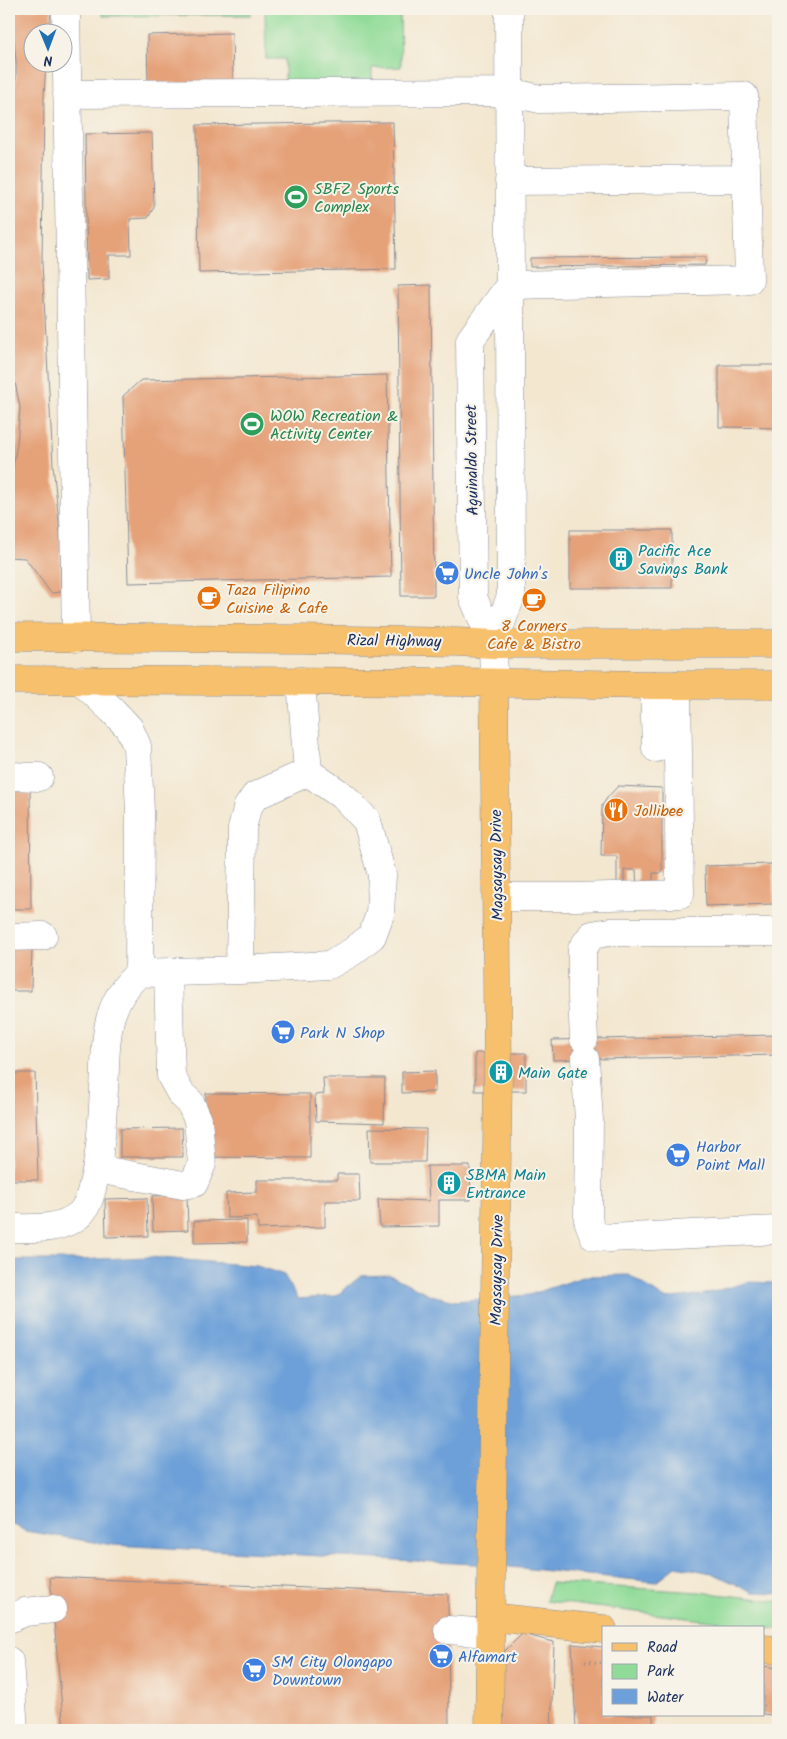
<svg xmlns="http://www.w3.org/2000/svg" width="787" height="1739" font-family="Kalam,sans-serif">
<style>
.green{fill:#8fdb97;stroke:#55857a}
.water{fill:#6da0d8;stroke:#44689b}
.building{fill:#e5a178}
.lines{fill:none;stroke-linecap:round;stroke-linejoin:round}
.minor-casing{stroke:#878b97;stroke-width:29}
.major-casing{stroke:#878b97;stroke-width:29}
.path{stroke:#878b97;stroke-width:3;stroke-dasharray:1 4;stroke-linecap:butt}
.minor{stroke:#fff;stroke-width:28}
.major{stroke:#f7c06c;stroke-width:28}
.labels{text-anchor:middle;stroke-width:4;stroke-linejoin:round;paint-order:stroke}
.leisure-label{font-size:16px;fill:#27864d;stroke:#f7f3e8;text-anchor:start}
.street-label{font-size:16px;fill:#1b2f5e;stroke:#f7f3e8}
.culture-label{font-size:16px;fill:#0d838f;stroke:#f7f3e8;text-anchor:start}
.shop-label{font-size:16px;fill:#366cbe;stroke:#f7f3e8;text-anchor:start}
.food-label{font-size:16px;fill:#c56008;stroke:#f7f3e8;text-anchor:start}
</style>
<rect width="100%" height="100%" fill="#f7f3e8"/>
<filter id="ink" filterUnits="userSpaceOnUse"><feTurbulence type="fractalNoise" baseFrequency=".02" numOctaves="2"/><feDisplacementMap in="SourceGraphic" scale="10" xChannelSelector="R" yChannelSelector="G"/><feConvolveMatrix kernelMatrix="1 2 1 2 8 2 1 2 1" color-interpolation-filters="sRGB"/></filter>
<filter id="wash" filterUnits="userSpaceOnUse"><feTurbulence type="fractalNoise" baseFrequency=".0096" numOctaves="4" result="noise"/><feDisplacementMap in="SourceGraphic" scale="20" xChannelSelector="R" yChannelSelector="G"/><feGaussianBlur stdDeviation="1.12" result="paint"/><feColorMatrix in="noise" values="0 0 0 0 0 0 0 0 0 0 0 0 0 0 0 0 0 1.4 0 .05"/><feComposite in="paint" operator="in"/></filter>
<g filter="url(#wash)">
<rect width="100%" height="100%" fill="#f3e7d0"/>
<path class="green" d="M103,9H251V15L103,16Z
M265,9H400L401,67L372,68V86H285V59H266Z
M551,1583L699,1592L778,1601V1629L546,1601Z"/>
<path class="water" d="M149,1257L257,1266L284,1275L298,1299L336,1296L361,1276L390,1275L431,1295L456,1301L529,1295L586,1276L629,1275L665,1299L705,1294L748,1282L778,1283V1593L753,1592L712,1573L676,1566L656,1582L492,1565L113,1545L25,1531L9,1522V1260H75Z"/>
<g id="blocks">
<path class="building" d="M9,9H52L48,32H32V62H46L44,96L42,263L53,465L60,533L61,592L51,593L25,558L9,557V490L17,444L20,407L9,353V118L16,78V62L13,31Z
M232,33L233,82L148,84L147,35Z
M393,122L396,269L199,273L197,125Z
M152,133L154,207L148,218L130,219L131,255H109V279L87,280L85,134Z
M706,257L705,265L530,267V258Z
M431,285L434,596H401L398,286Z
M719,365H778V428L719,427Z
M387,375L391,577L128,583L123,396L141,380Z
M570,530H672V588H570Z
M9,783H30L31,909H9Z
M618,786L662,788V873H653V890H637L636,870H624V891H617V856H601L602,806L607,798Z
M772,864L774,904L706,906L705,866Z
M32,946L31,991H9V947Z
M778,1035V1055L553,1060L552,1040Z
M475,1053H526V1091H475Z
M435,1071V1092L402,1093V1072Z
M9,1073H35L38,1180H9Z
M323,1078H385L384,1123L316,1121L315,1095L324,1094Z
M206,1093L310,1094V1158L204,1157Z
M182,1128L183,1157H120V1129Z
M369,1128L426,1129L425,1162H370Z
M427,1166H470L471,1200H439V1226L380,1227L378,1199L429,1201Z
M337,1174H359L360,1201H325V1227L258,1229L257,1217L227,1218L226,1193L257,1192V1180H337Z
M187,1195L188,1230L153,1231L152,1196Z
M147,1198L148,1236L106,1237L105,1199Z
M247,1220V1242L194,1243V1221Z
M50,1577L448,1594L449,1730H64Z
M522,1634L554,1642L551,1730H484L499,1657Z
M572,1644L603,1647V1715H653V1730H576Z
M763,1666L778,1668V1716L763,1714Z"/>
</g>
</g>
<g filter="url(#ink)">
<use href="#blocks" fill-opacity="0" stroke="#878b97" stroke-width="1"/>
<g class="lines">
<defs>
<path id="minor" d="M66,9L76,638
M67,94L509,92L540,99L744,96L749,280L510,285
M509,181L746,179
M493,644L473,597L470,340L510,285
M80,680L113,711L129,728L137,746L140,812L139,973
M494,683L493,644L511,596L509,9
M654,685L656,748
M9,776L39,777
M497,897H575L680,894L677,685
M9,937L43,936
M240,970L242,829L247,808L255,796L308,772
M584,1039L582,998V949L592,935L610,932H778
M585,1059L589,1120L588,1220L594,1236L609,1238L778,1230
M97,1169L183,1185L194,1183L202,1164L198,1120L190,1102L181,1094L171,1076L168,973
M9,1228C32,1228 59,1231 79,1215C87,1208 91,1194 93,1184C101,1154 102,1121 104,1089C107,1044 101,1007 139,973L240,970L329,965L352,952L372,936L380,914L382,875L367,821L344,797L308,772L301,681
M9,1619L25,1612L53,1609
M448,1630L490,1633
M9,1661L14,1730"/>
<path id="major" d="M9,637L301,639L457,642L493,644H778
M9,680L457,682L654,685H778
M491,1617L603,1629
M763,1649L778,1650
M489,1730L498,1074L494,683"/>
</defs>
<use href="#minor" class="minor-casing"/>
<use href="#major" class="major-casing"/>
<path class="path" d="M585,1661L603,1663"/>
<use href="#minor" class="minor"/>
<use href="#major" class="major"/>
</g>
</g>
<defs>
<symbol id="stadium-disc" viewBox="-11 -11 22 22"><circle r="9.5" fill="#2e9e5b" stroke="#f7f3e8"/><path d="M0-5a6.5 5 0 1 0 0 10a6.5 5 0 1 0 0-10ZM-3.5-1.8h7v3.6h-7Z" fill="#fff"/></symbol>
<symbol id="building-disc" viewBox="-11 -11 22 22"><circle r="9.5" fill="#0f9aa8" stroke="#f7f3e8"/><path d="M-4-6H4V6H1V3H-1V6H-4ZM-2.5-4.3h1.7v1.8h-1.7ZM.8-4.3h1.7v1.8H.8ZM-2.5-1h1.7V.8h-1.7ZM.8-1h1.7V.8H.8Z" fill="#fff"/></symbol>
<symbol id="supermarket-disc" viewBox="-11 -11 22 22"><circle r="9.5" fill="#3f7fe0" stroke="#f7f3e8"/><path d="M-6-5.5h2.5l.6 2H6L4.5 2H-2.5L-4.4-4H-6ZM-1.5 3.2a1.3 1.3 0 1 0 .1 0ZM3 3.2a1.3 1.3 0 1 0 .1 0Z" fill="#fff"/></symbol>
<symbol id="cafe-disc" viewBox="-11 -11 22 22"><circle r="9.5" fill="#e8710a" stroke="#f7f3e8"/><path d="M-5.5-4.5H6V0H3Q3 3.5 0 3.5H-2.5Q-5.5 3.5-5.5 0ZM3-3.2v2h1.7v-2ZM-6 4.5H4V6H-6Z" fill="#fff"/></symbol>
<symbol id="restaurant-disc" viewBox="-11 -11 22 22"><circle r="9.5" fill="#e8710a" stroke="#f7f3e8"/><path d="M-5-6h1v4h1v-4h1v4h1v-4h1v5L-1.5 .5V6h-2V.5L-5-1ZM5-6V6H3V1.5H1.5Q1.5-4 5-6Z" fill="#fff"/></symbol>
</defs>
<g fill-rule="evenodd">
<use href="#stadium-disc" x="282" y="183" width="28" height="28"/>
<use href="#stadium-disc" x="238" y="410" width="28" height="28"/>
<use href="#building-disc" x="607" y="545" width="28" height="28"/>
<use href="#supermarket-disc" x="433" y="559" width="28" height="28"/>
<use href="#cafe-disc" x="195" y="584" width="28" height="28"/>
<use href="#cafe-disc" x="520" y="586" width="28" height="28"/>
<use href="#restaurant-disc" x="602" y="796" width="28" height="28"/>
<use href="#supermarket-disc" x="269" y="1018" width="28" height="28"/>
<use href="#building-disc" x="487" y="1058" width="28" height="28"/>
<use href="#supermarket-disc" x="664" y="1141" width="28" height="28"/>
<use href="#building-disc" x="435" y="1169" width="28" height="28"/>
<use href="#supermarket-disc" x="427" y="1642" width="28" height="28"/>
<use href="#supermarket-disc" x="240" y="1656" width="28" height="28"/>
</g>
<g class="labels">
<g class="leisure-label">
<text x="314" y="194">SBFZ Sports<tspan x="314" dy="18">Complex</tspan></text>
<text x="270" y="421">WOW Recreation &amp;<tspan x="270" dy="18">Activity Center</tspan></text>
</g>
<g class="street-label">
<text transform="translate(471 460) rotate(-91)" y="6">Aguinaldo Street</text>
<text transform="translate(394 640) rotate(1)" y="6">Rizal Highway</text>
<text transform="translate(496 865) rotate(-91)" y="6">Magsaysay Drive</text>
<text transform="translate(496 1270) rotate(-89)" y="6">Magsaysay Drive</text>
</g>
<g class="culture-label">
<text x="638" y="556">Pacific Ace<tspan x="638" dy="18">Savings Bank</tspan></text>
<text x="518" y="1078">Main Gate</text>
<text x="466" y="1180">SBMA Main<tspan x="466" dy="18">Entrance</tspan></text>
</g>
<g class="shop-label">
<text x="464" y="579">Uncle John's</text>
<text x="300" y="1038">Park N Shop</text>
<text x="696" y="1152">Harbor<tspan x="696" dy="18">Point Mall</tspan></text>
<text x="458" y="1662">Alfamart</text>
<text x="272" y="1667">SM City Olongapo<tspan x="272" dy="18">Downtown</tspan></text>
</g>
<g class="food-label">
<text x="226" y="595">Taza Filipino<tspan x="226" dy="18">Cuisine &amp; Cafe</tspan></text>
<text x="534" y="631" text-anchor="middle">8 Corners<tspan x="534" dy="18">Cafe &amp; Bistro</tspan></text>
<text x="634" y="816">Jollibee</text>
</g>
</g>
<rect width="787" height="1739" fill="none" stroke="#f7f3e8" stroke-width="30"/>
<rect x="602" y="1626" width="162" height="90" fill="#f7f3e8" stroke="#9fa5b1"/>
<rect x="612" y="1643" width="25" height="8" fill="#f7c06c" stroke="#9fa5b1"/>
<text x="647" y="1652" font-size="15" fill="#1b2f5e">Road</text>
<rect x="612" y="1664" width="25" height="15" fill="#8fdb97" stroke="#9fa5b1"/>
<text x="647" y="1676" font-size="15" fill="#1b2f5e">Park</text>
<rect x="612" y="1689" width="25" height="15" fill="#6da0d8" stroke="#9fa5b1"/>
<text x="647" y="1702" font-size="15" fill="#1b2f5e">Water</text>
<g transform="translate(48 48) rotate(179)"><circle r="24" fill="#f7f3e8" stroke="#9fa5b1"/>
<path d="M0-4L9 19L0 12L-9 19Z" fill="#1f6fb2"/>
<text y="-8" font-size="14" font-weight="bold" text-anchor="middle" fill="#1b2f5e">N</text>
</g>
</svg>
